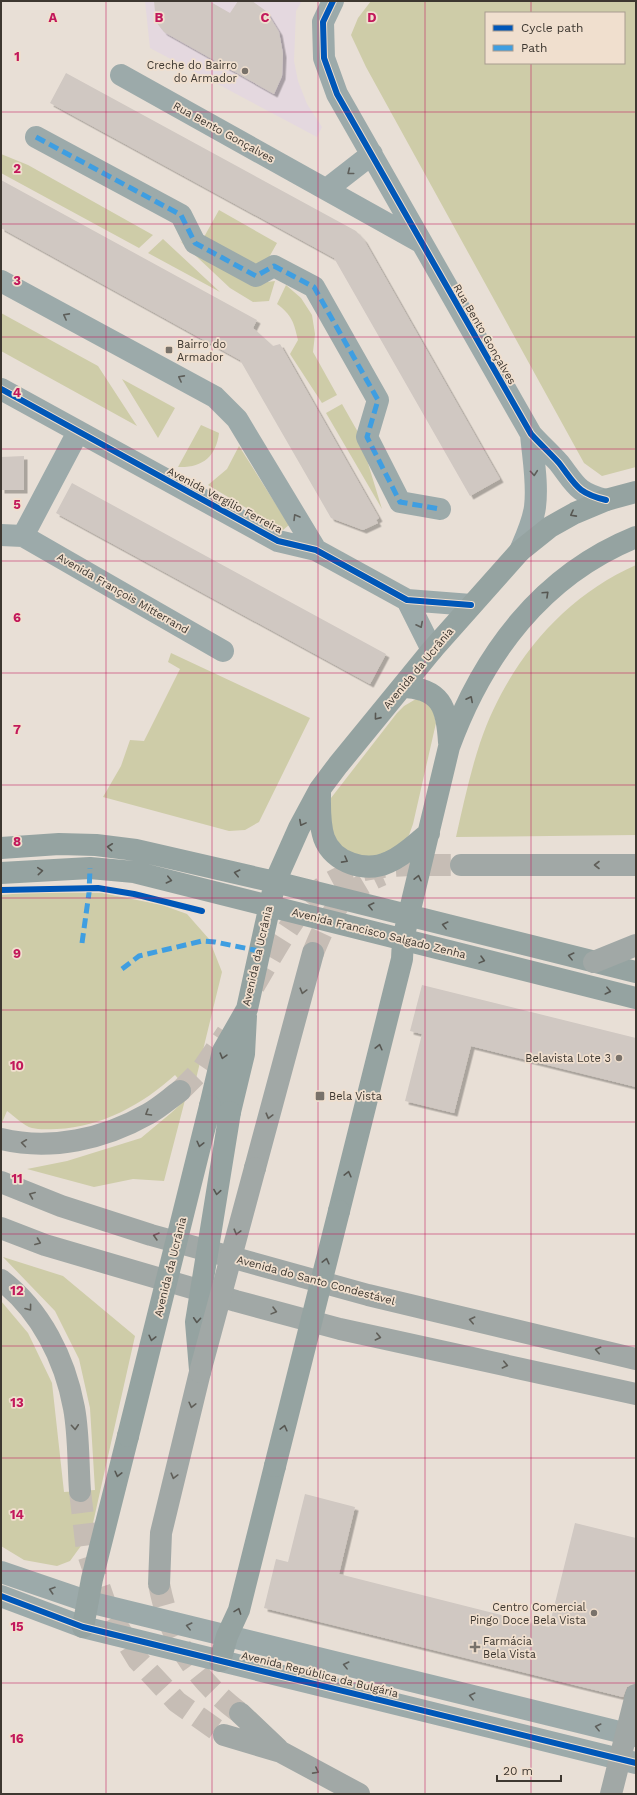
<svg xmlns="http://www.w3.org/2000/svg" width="637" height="1795" font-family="'Work Sans',sans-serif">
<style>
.education{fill:#e4d8df}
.green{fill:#cecca8;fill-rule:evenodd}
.building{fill:#d0c8c2;filter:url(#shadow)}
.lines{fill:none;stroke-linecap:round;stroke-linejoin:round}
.highway-tunnel{stroke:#c6bdb5;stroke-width:22;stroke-dasharray:22 11;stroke-linecap:butt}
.minor{stroke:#9caaaa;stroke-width:22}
.major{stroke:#95a3a1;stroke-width:22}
.highway{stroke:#a1a8a6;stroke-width:22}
.major-bridge{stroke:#95a3a1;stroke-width:22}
.highway-bridge{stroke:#a1a8a6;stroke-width:22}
.quiet{stroke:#3f9ee1;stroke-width:5;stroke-dasharray:10 5;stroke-linecap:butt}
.cycleway-casing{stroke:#f0dfce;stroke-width:8}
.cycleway{stroke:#0057b8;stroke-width:6}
.oneway{stroke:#5e5f5b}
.oneway2{stroke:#575752}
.oneway3{stroke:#605f59}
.grid{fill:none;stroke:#c2185b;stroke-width:1;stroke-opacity:0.55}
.poi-dot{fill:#79726a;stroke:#f0dfce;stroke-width:1.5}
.labels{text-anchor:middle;stroke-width:3.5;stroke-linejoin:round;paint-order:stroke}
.poi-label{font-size:11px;fill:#3d3730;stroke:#f0dfce;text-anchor:end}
.street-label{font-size:11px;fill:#3d3730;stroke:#f0dfce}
.grid-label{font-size:13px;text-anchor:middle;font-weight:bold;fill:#c2185b;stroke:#f0dfce;stroke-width:3.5;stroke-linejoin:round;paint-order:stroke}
</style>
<defs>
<filter id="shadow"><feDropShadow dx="3.5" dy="3.5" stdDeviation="0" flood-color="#0004"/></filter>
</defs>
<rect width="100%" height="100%" fill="#e8dfd6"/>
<path class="education" d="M145,1H302L296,11L294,61L298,81L307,104L322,127L317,137L150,48Z"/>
<path class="green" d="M371,1H636V467L602,476L584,463L366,67L351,35L358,18ZM486,13H624V63H486Z
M1,154L28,165L153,235L139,248L1,173Z
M219,210L277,243L262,270L204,237Z
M163,239L220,292L148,253Z
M180,241L252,284L275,281L269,301L253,302L230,288Z
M286,285L301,298L312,315L315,334L313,352L337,395L322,403L290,354L298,340C294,323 292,315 277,304Z
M1,313L98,366L137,426L1,351Z
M122,379L175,408L158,438Z
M342,404L359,434L382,509L326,413Z
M201,425L219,433C216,457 202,468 178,467Z
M239,446L289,525L283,530L208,485L227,469Z
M636,565V835L456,837C463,806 470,773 480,743C506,666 561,598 636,565Z
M171,653L310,718L259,822L245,830L229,831L103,797L121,766L130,740L144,741L180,669L168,662Z
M416,699L432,705L436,723L413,824L409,835L394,853L363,859L341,847L328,825L331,798L397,713L404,706Z
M36,892L102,893L162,905L187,914L209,939L222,972L195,1083L189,1091L175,1075C143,1104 102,1127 57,1129C49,1129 40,1130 32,1128C24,1126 14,1116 7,1111L1,1125V895Z
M185,1100L164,1181L133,1179L94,1187L27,1169L67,1161L141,1138L171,1113Z
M3,1257L63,1276L135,1336L91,1532L70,1561L57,1566L24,1560L1,1546V1301L28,1333L52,1383L64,1492L95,1490L90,1408L79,1359L55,1311Z"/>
<path class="building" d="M154,1H209L230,13L238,1H252L266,11L279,32L283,54L282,76L274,94L164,32L156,22Z
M66,73L356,231L364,240L500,479L470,496L334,258L50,103Z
M1,180L257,320L253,328L273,346L280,344L379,518L376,520L378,523L363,530L331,518L240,360L1,228Z
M24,456V490H1V457Z
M72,483L386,654L370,684L56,513Z
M422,985L636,1038V1087L471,1046L454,1113L405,1101L422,1034L410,1031Z
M305,1494L355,1507L339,1574L549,1627L575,1523L636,1538V1683L627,1687L623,1697L264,1608L276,1559L288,1562Z"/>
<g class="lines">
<path class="highway-tunnel" d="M313,953C329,913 342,892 382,875
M254,986C269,961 283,934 301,911C304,906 308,900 312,896C350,859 413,866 461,865
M180,1091L203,1068L227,1033
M80,1491L87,1551L107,1609L138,1660L177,1702L224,1735
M159,1584C170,1640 194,1678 240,1713"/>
<path class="minor" d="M333,1L323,22L324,58L337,94L531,434C540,444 550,453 559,463C576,485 577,493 606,500
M121,75L422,243
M36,137L181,215L195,243L256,276L274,266L314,287L378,400L367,437L400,502L440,509
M327,189L372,154
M1,281L215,397L237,419L316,550
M1,389L278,541L316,550L407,600L471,605
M1,535L23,536L223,651
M23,536L78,432
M520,551C526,537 533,522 535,507C538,483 533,458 531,434
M407,600L432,650
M1,1572L89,1602L636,1736
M1,1596L83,1627L636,1763"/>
<path class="major" d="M402,687C441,688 447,707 449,742
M320,792C320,807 319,823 324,838C333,863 366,873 389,862C404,856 416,843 429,833
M1,848L59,844L96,845L136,850L275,882L636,972
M1,873L90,868L134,872L636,998
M210,1106L223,1051L247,1009L275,882L299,828L320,789L338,765L432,650L520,551L550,527L575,513L606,500L636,492
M230,1112L244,1054L246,1016
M339,1211L402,959L403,939L449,747C483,654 542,575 636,537
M83,1627L92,1579L128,1436
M220,1661L227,1636L239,1610L275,1466"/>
<path class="highway" d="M461,865H636
M594,962L636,945
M1,1139C51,1151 104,1139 148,1114C159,1108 169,1099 180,1091
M255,1168L313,953
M1,1182L61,1206L151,1235L368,1295L636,1359
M1,1228L45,1245L236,1301L340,1329L636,1394
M1,1280C41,1311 65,1359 74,1408C79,1435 78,1463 80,1491
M159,1584L161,1533L200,1372
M240,1713L278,1749
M224,1735L281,1752L359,1794"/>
<path class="major-bridge" d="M200,1370L196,1322L230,1112
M128,1436L210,1106
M275,1466L339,1211"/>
<path class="highway-bridge" d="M200,1372L255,1168
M611,1794L636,1695"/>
<path class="quiet" d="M36,137L181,215L195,243L256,276L274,266L314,287L378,400L367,437L400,502L440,509
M82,943L89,893L90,868
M122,969L139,956L202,941L215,942L259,951"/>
<defs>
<path id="cycleway" d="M333,1L323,22L324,58L337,94L531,434C540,444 550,453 559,463C576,485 577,493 606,500
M1,389L278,541L316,550L407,600L471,605
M1,890L98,888L134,894L202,911
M1,1596L83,1627L636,1763"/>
</defs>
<use href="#cycleway" class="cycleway-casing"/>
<use href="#cycleway" class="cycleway"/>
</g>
<defs><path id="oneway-chevron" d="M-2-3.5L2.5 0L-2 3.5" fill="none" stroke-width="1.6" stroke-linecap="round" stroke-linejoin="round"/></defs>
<g class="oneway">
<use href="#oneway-chevron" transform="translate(350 172) rotate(142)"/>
<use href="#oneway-chevron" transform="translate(66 316) rotate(-152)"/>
<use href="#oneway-chevron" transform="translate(181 378) rotate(-152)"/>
<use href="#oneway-chevron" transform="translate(534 473) rotate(85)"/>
<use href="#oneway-chevron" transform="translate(296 517) rotate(-121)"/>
<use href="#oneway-chevron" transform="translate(420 625) rotate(63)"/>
<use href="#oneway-chevron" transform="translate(52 1590) rotate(-162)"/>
<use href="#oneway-chevron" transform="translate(189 1626) rotate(-166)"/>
<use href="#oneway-chevron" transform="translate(346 1665) rotate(-166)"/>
<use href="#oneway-chevron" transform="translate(472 1696) rotate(-166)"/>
<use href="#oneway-chevron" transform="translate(598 1727) rotate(-166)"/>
</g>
<g class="oneway2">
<use href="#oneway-chevron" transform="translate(573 514) rotate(152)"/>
<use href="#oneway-chevron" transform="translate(546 594) rotate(-43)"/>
<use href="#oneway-chevron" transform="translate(470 699) rotate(-63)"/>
<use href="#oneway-chevron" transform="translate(377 717) rotate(129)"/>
<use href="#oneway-chevron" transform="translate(302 823) rotate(118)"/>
<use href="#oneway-chevron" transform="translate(110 847) rotate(-174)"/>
<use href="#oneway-chevron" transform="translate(345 860) rotate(29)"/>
<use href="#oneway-chevron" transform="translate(40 871) rotate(-5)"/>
<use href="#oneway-chevron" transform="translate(237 873) rotate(-167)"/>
<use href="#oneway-chevron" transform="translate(418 878) rotate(-77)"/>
<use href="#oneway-chevron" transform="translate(169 880) rotate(13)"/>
<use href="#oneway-chevron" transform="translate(371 906) rotate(-166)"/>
<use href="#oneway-chevron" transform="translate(445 925) rotate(-166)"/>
<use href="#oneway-chevron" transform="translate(571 956) rotate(-166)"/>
<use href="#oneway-chevron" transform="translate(482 960) rotate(15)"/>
<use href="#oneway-chevron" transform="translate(608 991) rotate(14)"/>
<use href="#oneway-chevron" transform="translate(379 1047) rotate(-76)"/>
<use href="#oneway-chevron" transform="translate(223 1056) rotate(106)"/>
<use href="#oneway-chevron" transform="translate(200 1144) rotate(104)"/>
<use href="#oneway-chevron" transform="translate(348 1174) rotate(-76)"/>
<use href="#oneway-chevron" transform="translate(217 1192) rotate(99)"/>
<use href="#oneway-chevron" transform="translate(326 1261) rotate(-76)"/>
<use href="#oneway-chevron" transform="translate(197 1320) rotate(94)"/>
<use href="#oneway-chevron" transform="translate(152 1338) rotate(104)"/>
<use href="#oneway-chevron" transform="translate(284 1428) rotate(-76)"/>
<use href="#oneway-chevron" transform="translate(118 1474) rotate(104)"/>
<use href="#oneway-chevron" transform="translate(238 1611) rotate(-70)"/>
</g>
<g class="oneway3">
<use href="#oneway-chevron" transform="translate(597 865) rotate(180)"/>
<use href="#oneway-chevron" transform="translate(303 991) rotate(105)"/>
<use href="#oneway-chevron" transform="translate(148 1113) rotate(149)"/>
<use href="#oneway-chevron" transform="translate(269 1116) rotate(105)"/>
<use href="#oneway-chevron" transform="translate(24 1143) rotate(-172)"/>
<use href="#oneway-chevron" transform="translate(32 1195) rotate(-158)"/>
<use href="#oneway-chevron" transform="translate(237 1232) rotate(105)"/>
<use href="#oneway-chevron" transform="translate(156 1236) rotate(-164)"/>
<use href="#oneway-chevron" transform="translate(38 1242) rotate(21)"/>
<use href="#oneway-chevron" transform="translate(29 1308) rotate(53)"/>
<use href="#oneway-chevron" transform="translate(274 1311) rotate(15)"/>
<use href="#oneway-chevron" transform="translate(472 1320) rotate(-167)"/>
<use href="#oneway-chevron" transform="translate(378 1337) rotate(13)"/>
<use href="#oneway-chevron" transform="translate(598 1350) rotate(-167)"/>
<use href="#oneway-chevron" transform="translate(505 1365) rotate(13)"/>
<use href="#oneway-chevron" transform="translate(192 1405) rotate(104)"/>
<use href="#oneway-chevron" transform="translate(75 1427) rotate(86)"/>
<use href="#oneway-chevron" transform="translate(174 1476) rotate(105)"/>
<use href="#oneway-chevron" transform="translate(316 1771) rotate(28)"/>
</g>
<path class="grid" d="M106,1V1794M212,1V1794M318,1V1794M425,1V1794M531,1V13M531,63V1794M1,112H636M1,224H636M1,337H636M1,449H636M1,561H636M1,673H636M1,785H636M1,898H636M1,1010H636M1,1122H636M1,1234H636M1,1346H636M1,1458H636M1,1571H636M1,1683H636"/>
<g class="poi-dot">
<circle cx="245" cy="71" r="4"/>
<rect x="165" y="346" width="8" height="8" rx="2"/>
<circle cx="619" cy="1058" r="4"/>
<rect x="315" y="1091" width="10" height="10" rx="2"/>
<circle cx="594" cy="1613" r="4"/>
<path d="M473 1641h4v4h4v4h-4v4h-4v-4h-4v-4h4z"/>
</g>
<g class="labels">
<g class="poi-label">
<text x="237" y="69">Creche do Bairro<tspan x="237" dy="13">do Armador</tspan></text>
<text x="177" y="348" text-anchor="start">Bairro do<tspan x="177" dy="13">Armador</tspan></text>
<text x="611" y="1062">Belavista Lote 3</text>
<text x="329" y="1100" text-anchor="start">Bela Vista</text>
<text x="586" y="1611">Centro Comercial<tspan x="586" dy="13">Pingo Doce Bela Vista</tspan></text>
<text x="483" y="1645" text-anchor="start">Farmácia<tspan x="483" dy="13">Bela Vista</tspan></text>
</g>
<g class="street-label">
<text transform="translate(224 132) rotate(29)" y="4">Rua Bento Gonçalves</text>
<text transform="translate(485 334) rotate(60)" y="4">Rua Bento Gonçalves</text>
<text transform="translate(225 500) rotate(28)" y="4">Avenida Vergílio Ferreira</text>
<text transform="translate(123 593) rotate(30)" y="4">Avenida François Mitterrand</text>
<text transform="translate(418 668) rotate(-50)" y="4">Avenida da Ucrânia</text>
<text transform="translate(379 933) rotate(14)" y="4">Avenida Francisco Salgado Zenha</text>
<text transform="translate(257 956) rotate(-77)" y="4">Avenida da Ucrânia</text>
<text transform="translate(170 1267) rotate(-76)" y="4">Avenida da Ucrânia</text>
<text transform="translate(316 1280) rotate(15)" y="4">Avenida do Santo Condestável</text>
<text transform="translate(320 1674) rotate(14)" y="4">Avenida República da Bulgária</text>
</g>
</g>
<g class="grid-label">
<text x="53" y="22">A</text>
<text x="159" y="22">B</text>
<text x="265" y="22">C</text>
<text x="372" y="22">D</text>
<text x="17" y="61">1</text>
<text x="17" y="173">2</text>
<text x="17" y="285">3</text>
<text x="17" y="397">4</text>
<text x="17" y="509">5</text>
<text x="17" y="622">6</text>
<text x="17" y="734">7</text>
<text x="17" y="846">8</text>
<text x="17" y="958">9</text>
<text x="17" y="1070">10</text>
<text x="17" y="1183">11</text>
<text x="17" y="1295">12</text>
<text x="17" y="1407">13</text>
<text x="17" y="1519">14</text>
<text x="17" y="1631">15</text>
<text x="17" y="1743">16</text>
</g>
<rect width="637" height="1795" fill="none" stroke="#3d3730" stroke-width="4"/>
<rect x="485" y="12" width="140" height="52" fill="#f0dfce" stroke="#a89c8f"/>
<rect x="493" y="25" width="20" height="6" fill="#0057b8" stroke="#a89c8f"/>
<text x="521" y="32" font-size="12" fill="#3d3730">Cycle path</text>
<rect x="493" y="45" width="20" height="6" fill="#3f9ee1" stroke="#a89c8f"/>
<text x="521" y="52" font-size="12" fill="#3d3730">Path</text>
<path d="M497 1775v6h64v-6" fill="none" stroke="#3d3730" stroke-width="2"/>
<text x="503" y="1775" font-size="12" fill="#3d3730" stroke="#f0dfce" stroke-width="3" paint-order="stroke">20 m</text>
</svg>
